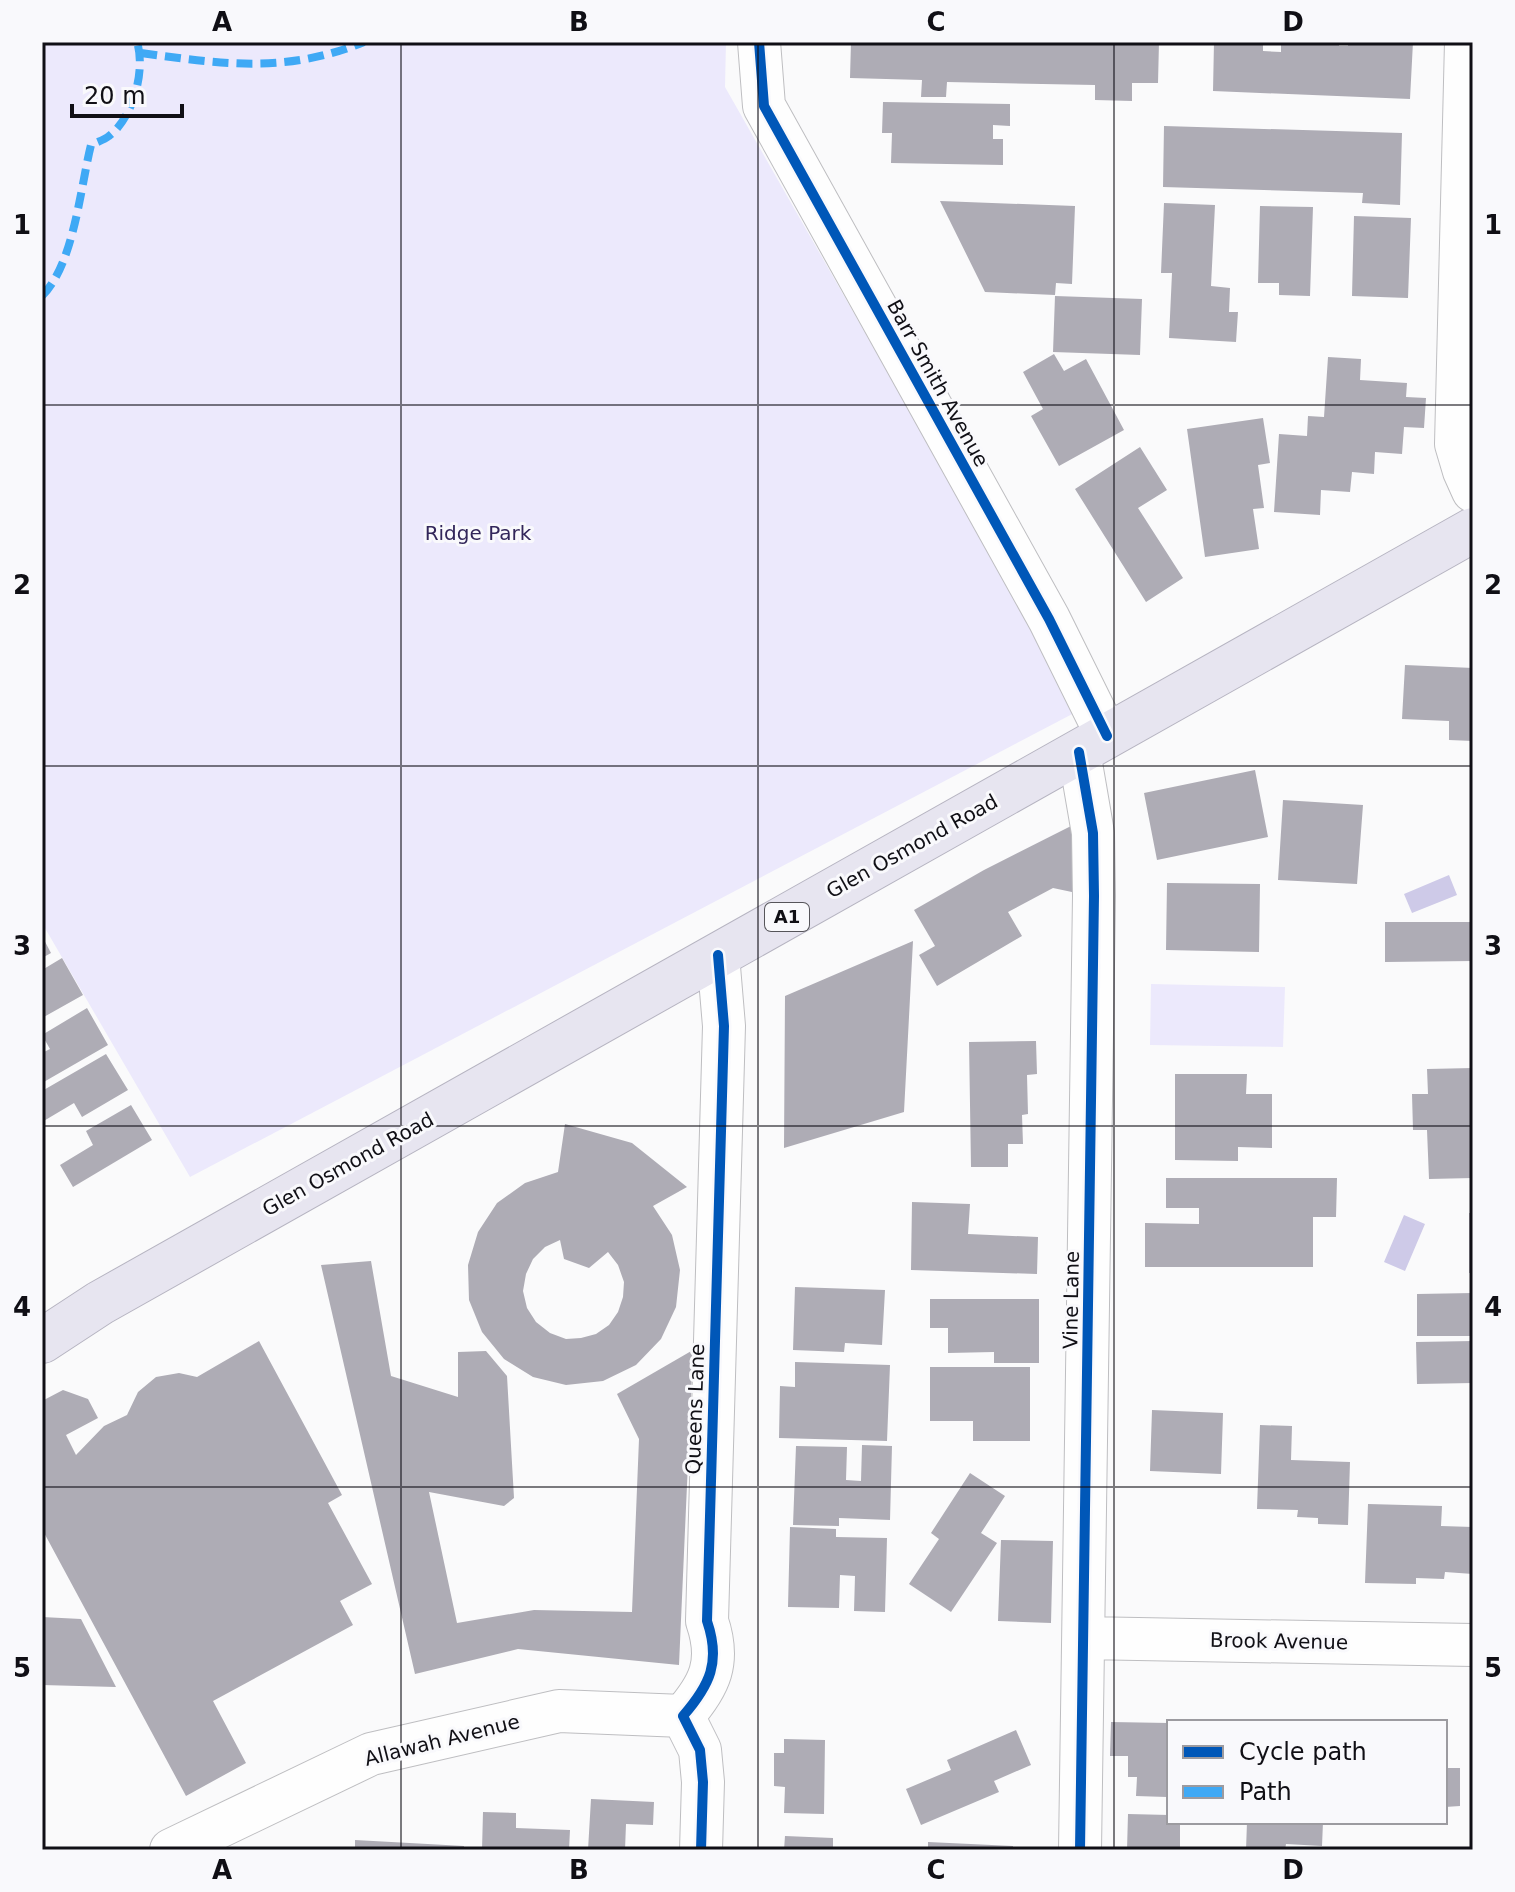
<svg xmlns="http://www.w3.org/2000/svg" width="1515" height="1892" font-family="'DejaVu Sans',sans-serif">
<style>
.green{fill:#ece9fc}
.water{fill:#cecae8}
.building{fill:#aeacb5;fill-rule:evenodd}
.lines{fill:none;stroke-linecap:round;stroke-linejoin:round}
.street-casing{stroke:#bebec1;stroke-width:44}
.highway-casing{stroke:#b6b4c1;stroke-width:46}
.street{stroke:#fefefe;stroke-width:42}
.highway{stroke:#e7e5f0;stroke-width:44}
.quiet{stroke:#3fa9f5;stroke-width:8;stroke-dasharray:16 8;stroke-linecap:butt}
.cycleway-casing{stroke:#f9f9fc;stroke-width:15}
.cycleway{stroke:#0057b8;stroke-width:10}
.grid{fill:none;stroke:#100f15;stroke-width:2;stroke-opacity:0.55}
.labels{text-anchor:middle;stroke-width:6;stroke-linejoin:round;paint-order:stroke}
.shield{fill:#f9f9fc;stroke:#56555a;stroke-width:2}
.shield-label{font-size:18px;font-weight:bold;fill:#100f15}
.street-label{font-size:20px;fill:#100f15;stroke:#f9f9fc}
.park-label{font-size:20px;fill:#32265a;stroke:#f9f9fc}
.neatline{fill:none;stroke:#100f15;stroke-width:3}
.grid-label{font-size:26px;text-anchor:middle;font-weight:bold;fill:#100f15}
</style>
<rect width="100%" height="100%" fill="#fafafb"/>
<path class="green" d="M42,42H726L725,87L1080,710L190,1177L42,923Z
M1151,984L1285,987L1283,1047L1150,1045Z"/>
<path class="water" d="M1449,875L1457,895L1412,913L1404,894Z
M1404,1215L1425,1224L1405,1271L1384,1262Z"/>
<path class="building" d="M851,42H1159L1158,83H1132V101L1095,100V85L947,82L946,97H921L922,80L850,78Z
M1214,42H1263V51L1281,52V42H1339V46H1348V42H1413L1410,99L1213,91Z
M883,102L1010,104V126L993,125V139H1003V165L891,163L892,133H882Z
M1164,126L1402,133L1400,205L1362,203L1363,193L1163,187Z
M940,201L1075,206L1072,284L1056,283L1055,295L985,292Z
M1164,203L1215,205L1211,286L1230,288L1229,312H1238L1236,342L1169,338L1172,273H1161Z
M1260,206L1313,207L1310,296L1279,295V283H1258Z
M1354,216L1411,218L1408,298L1352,296Z
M1055,296L1142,299L1140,355L1053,352Z
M1054,354L1064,371L1086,359L1124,430L1059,466L1031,416L1043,409L1023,372Z
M1328,357L1361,359L1360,380L1407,383L1406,397L1426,398L1424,428L1404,427L1402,454L1375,452L1374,474L1352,472L1350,492L1321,490L1320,515L1274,512L1279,434L1307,436L1308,416L1324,417Z
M1263,418L1270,463L1258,465L1264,508L1253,509L1259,549L1205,557L1187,429Z
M1140,447L1167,490L1138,508L1183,578L1146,602L1075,489Z
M1405,665L1473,668V741L1449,740V721L1402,719Z
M1255,770L1268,837L1157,860L1144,793Z
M1283,800L1363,805L1357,884L1278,880Z
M1073,825L1086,895L1053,888L1008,912L1022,936L937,986L919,955L935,946L914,910L984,870Z
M1167,883L1260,884L1259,952L1166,950Z
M1385,922H1473V961L1385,962Z
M42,936L51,953L42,958Z
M913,941L904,1112L784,1148L785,996Z
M62,958L83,995L42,1018V970Z
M87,1008L108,1045L42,1083V1053L50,1049L42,1035Z
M1036,1041L1037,1074L1027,1075L1028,1114L1022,1115L1023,1144H1008V1167H971L969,1042Z
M106,1054L128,1090L82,1117L74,1103L42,1122V1091Z
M1473,1068V1178L1429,1179L1427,1130H1413L1412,1094H1428L1427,1069Z
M1175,1074H1247L1246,1094H1272V1148L1238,1147V1161L1175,1160Z
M131,1105L152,1140L73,1187L60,1165L93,1145L86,1131Z
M565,1124L632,1143L687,1187L653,1206L672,1235L680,1270L676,1307L661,1339L636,1365L603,1381L566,1385L533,1377L504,1359L482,1332L469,1300L468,1265L478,1232L497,1203L525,1183L558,1172ZM560,1240L564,1259L589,1268L608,1252L618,1265L624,1282L623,1297L618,1312L609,1325L596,1334L581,1338L566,1339L550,1333L536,1322L527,1308L523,1291L526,1274L533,1259L545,1247Z
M1166,1178H1337L1336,1217H1313V1267H1145V1223L1199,1224V1208H1166Z
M912,1202L970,1204L968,1234L1038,1237L1037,1274L911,1270Z
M1469,1213H1473V1273H1469Z
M371,1261L391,1376L458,1397V1352L486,1351L507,1376L514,1498L504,1506L429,1492L457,1623L534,1610L632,1612L639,1439L617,1394L693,1350L679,1665L518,1649L415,1674L321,1265Z
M795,1287L885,1290L882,1345L845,1343L844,1352L793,1350Z
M1473,1293V1336H1417V1294Z
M930,1299H1039V1363H994V1352L948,1353V1328H930Z
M259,1341L342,1495L328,1503L372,1584L340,1601L353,1625L213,1701L246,1763L186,1796L42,1529V1401L63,1390L88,1399L98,1418L66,1435L76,1455L104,1426L127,1415L138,1392L156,1377L179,1373L197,1377Z
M1473,1341V1383L1417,1384L1416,1342Z
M795,1362L890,1365L887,1441L779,1438L780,1386L795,1387Z
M930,1367H1030V1441H973V1421H930Z
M1152,1410L1223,1413L1221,1474L1150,1471Z
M1260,1425L1292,1426L1291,1460L1350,1462L1348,1525L1318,1524V1518L1297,1517L1298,1510L1257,1509Z
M862,1445L892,1446L890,1520L839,1518V1526L793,1525L796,1446L847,1447L846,1480L861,1481Z
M970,1473L1005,1496L981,1533L997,1543L951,1612L909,1584L939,1539L931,1533Z
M1368,1504L1442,1506L1441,1526L1473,1527V1574L1445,1572L1444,1579L1416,1578V1584L1365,1583Z
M790,1527L836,1529V1537L887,1538L885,1612L854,1611L855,1576L840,1575L839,1608L788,1607Z
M1001,1540L1053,1541L1051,1623L998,1621Z
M42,1617L81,1619L116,1687L42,1685Z
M1111,1722L1169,1723L1167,1797L1136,1796L1137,1777H1128V1756H1110Z
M1016,1730L1031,1765L994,1781L999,1792L921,1825L906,1789L951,1770L947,1760Z
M784,1739L825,1740L824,1814L784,1813L785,1787L774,1786V1753H784Z
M1445,1768H1460V1806L1445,1807Z
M591,1799L654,1802L653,1825L626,1824L625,1850H588Z
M483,1812L516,1813V1828L570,1830L569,1850H482Z
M1128,1814L1169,1815V1822H1180V1850H1127Z
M1247,1822H1323L1322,1846L1286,1844L1285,1850H1246Z
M785,1836L833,1838V1850H784Z
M355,1840L464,1846V1850H355Z
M928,1842L1013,1846V1850H928Z"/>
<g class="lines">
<defs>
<path id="street" d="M759,42L764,106L1049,619L1107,736
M1466,42L1456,444L1464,471L1473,491
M1079,752L1093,833L1094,896L1080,1850
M1084,1638L1473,1645
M171,1850L371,1754L559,1711L683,1716
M701,1850L703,1782L700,1750L683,1716C710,1685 721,1662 707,1621L724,1026L718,955"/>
<path id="highway" d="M42,1341L100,1303L1473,530"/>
</defs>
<use href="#street" class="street-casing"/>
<use href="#highway" class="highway-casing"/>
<use href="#street" class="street"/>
<use href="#highway" class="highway"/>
<path class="quiet" d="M141,53C223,64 285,74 364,42
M42,296C74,264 80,189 91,145C97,142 104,140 109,136C133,118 146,70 137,42"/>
<defs>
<path id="cycleway" d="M759,42L764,106L1049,619L1107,736
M1079,752L1093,833L1094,896L1080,1850
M701,1850L703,1782L700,1750L683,1716C710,1685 721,1662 707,1621L724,1026L718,955"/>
</defs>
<use href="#cycleway" class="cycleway-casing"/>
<use href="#cycleway" class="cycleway"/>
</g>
<path class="grid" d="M401,42V1850M758,42V1850M1114,42V1850M42,405H1473M42,766H1473M42,1126H1473M42,1487H1473"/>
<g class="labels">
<rect class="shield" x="765" y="903" width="44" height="28" rx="6"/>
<g class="shield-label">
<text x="787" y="923">A1</text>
</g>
<g class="street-label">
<text transform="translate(938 383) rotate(61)" y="7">Barr Smith Avenue</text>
<text transform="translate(912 846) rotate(-29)" y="7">Glen Osmond Road</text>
<text transform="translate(348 1164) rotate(-29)" y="7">Glen Osmond Road</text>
<text transform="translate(1071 1300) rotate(-89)" y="7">Vine Lane</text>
<text transform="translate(695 1409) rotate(-88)" y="7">Queens Lane</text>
<text transform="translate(1279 1641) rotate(1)" y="7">Brook Avenue</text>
<text transform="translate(442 1740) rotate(-14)" y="7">Allawah Avenue</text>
</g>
<g class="park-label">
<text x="478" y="540">Ridge Park</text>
</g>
</g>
<rect width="1515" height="1892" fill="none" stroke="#f9f9fc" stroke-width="88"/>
<rect x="1167" y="1720" width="280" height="104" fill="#f9f9fc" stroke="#9c9ba0" stroke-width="2"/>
<rect x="1183" y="1746" width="40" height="12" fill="#0057b8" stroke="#9c9ba0" stroke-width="2"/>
<text x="1239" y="1760" font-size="24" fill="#100f15">Cycle path</text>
<rect x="1183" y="1786" width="40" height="12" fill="#3fa9f5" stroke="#9c9ba0" stroke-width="2"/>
<text x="1239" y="1800" font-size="24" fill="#100f15">Path</text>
<path d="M72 104v12h110v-12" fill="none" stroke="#100f15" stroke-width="4"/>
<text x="84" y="104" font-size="24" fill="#100f15" stroke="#f9f9fc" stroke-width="6" paint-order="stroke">20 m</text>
<rect x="44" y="44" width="1427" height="1804" class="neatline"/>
<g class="grid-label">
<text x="222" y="31">A</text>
<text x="579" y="31">B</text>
<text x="936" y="31">C</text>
<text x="1293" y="31">D</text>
<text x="22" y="234">1</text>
<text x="1493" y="234">1</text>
<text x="22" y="594">2</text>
<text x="1493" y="594">2</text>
<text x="22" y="955">3</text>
<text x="1493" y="955">3</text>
<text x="22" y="1316">4</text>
<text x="1493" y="1316">4</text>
<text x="22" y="1677">5</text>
<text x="1493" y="1677">5</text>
<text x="222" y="1879">A</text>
<text x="579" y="1879">B</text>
<text x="936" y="1879">C</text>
<text x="1293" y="1879">D</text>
</g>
</svg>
